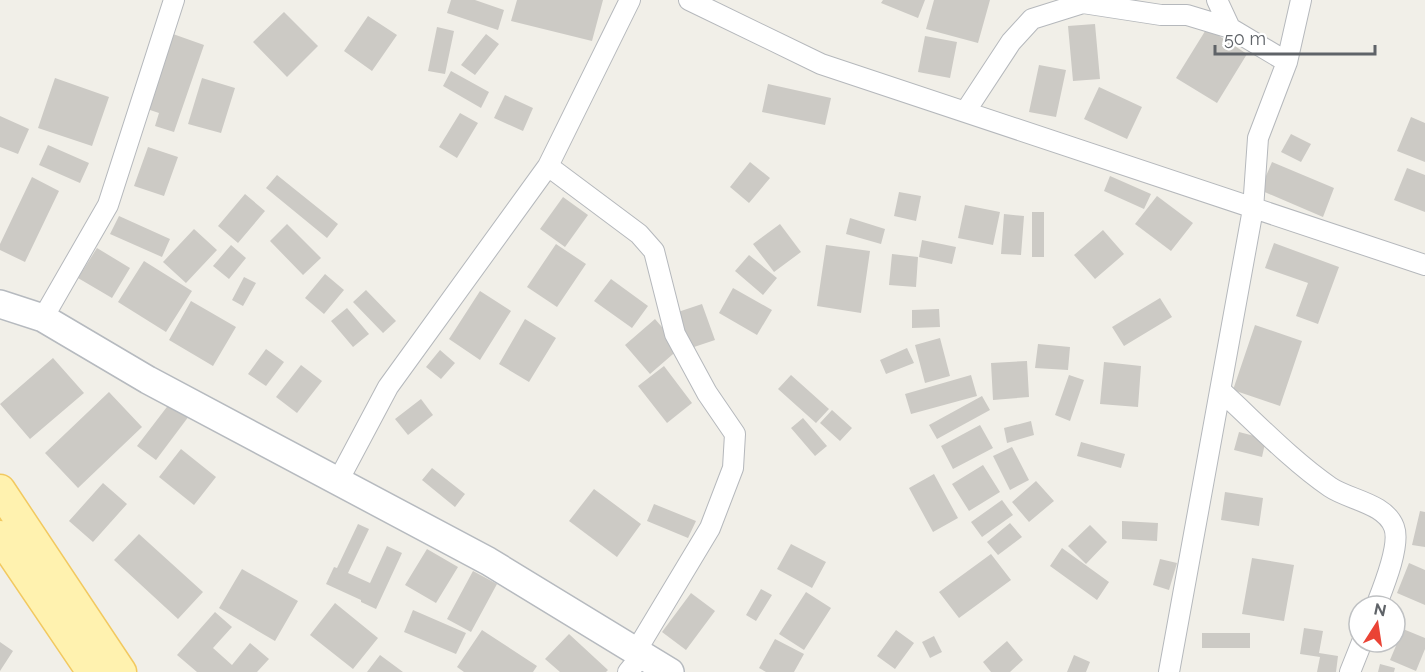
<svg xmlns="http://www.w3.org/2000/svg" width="1425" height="672" font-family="Raleway,sans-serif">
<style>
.building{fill:#cccac5}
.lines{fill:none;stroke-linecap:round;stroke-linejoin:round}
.minor-casing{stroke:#b5b8bc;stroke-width:22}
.secondary-casing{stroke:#b6babf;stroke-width:30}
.primary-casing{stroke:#f2c960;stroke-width:33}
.minor{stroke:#fff;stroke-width:20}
.secondary{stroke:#fff;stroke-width:27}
.primary{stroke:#fff2af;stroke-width:30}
</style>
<rect width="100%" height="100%" fill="#f1efe8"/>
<path class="building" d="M451,0H475L504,10L498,30L447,13Z
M517,0H603L592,41L511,21Z
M883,0H925L918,18L881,3Z
M934,0H990L978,43L926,29Z
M284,12L318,46L287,77L253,42Z
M368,16L397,35L372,71L344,51Z
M1095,24L1100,79L1073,81L1068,26Z
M437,27L454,31L445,74L428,71Z
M1207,28L1247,54L1217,103L1176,78Z
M173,34L204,45L174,132L155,126L159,113L147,109Z
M486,34L499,44L475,75L461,65Z
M925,36L957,42L950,78L918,72Z
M1039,65L1066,70L1056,117L1029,112Z
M451,71L489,92L481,108L443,86Z
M55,78L109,97L92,146L38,128Z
M202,78L235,88L221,133L188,124Z
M768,84L831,98L825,125L762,112Z
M1099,87L1142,107L1127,139L1084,119Z
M505,95L533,108L523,131L494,118Z
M460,113L478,123L457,158L439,147Z
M0,116L29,129L18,154L0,147Z
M1411,117L1425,123V162L1397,151Z
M1291,134L1311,144L1301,162L1281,152Z
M48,145L89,163L80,183L39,165Z
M148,147L178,157L164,196L134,186Z
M750,162L770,178L749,203L730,187Z
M1272,162L1334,188L1323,217L1260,190Z
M1407,168L1425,175V212L1394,200Z
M277,175L338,224L327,238L266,188Z
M1110,176L1151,194L1144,209L1104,191Z
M32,177L59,191L25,262L0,250V244Z
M899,192L921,196L916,221L894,216Z
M245,194L265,211L238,243L218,226Z
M1157,196L1193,223L1171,251L1135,224Z
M563,197L588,215L565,247L540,229Z
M965,205L1000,212L993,245L958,238Z
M1032,212H1044V257H1032Z
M1004,214L1024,216L1021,255L1001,254Z
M119,216L170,239L162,257L110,234Z
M850,218L885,229L881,244L846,234Z
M287,224L321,258L303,275L270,241Z
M780,224L801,252L774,272L753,244Z
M194,229L217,250L186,283L163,262Z
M1103,230L1124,254L1095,279L1074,255Z
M922,240L956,247L952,264L919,257Z
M1274,243L1339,267L1318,324L1296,316L1308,283L1265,268Z
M556,244L586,264L557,307L527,287Z
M231,245L246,258L229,279L213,266Z
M826,245L870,251L861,313L817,306Z
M97,248L130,268L112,298L78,278Z
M892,254L918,257L916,287L889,285Z
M749,255L777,278L763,295L735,271Z
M144,261L192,291L166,332L118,302Z
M325,274L344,290L324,314L305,298Z
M244,277L256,283L243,306L232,300Z
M611,279L648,306L632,328L594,301Z
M733,288L772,310L757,335L719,313Z
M366,290L396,321L383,333L353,302Z
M480,291L511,311L480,360L449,339Z
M1160,298L1172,317L1124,346L1112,327Z
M191,301L236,327L213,366L169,340Z
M702,304L715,340L691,348L678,312Z
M347,308L369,334L353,347L331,321Z
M939,309L940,327L912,328V310Z
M525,319L556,338L529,382L499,364Z
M655,319L680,348L650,374L625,345Z
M1255,325L1302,341L1280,406L1233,390Z
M940,338L950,376L925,383L915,345Z
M1038,344L1070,347L1068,370L1035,368Z
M907,348L914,363L886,374L880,360Z
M266,349L284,362L266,386L248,374Z
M440,350L455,363L441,379L426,367Z
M53,358L84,393L30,439L0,404Z
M1027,361L1029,397L993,400L991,363Z
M1104,362L1141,366L1138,407L1100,404Z
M301,365L322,381L297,413L276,397Z
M664,366L692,403L667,423L638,386Z
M791,375L829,409L816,423L778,389Z
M971,375L977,396L911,414L905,394Z
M1069,375L1084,380L1070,421L1055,415Z
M109,392L142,427L78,488L45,453Z
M982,396L990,410L937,439L929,425Z
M173,399L192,412L156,460L137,446Z
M421,399L433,415L408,435L395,419Z
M832,410L852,428L840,441L820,423Z
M803,418L827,446L815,456L791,428Z
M1031,421L1034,435L1007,443L1004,428Z
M980,425L993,448L953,469L941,446Z
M1239,432L1266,439L1262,457L1234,450Z
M1081,442L1125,454L1121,468L1077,456Z
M1012,447L1029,480L1010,490L993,456Z
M181,449L216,477L194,505L159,477Z
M983,465L1000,492L969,511L952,484Z
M432,468L465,494L455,507L422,480Z
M934,474L958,518L933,532L909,488Z
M1036,481L1054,501L1029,522L1012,502Z
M103,483L127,504L93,542L69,521Z
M594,489L641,524L617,557L569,521Z
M1225,492L1263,498L1259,526L1221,520Z
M1002,500L1013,515L982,537L971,522Z
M654,504L696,521L688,538L647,521Z
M1420,511L1425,512V547L1412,545Z
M1122,521L1158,523L1157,541L1122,539Z
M1010,523L1022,537L998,555L987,542Z
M358,524L369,529L348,573L370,583L387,546L402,553L376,609L361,602V600L326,584L334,567L337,568Z
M1090,525L1107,542L1086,564L1068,546Z
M139,534L203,592L178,619L114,560Z
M791,544L826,562L812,588L777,569Z
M1062,548L1109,582L1097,600L1050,566Z
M427,549L458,567L436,603L405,585Z
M991,554L1011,580L959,618L939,592Z
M1252,558L1294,565L1284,621L1242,614Z
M1160,559L1177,563L1169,590L1153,585Z
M1409,563L1425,570V605L1397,593Z
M242,569L298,601L275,641L219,608Z
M473,571L497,584L471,632L447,619Z
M761,589L772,595L756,621L746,615Z
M806,592L831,608L804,650L779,634Z
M691,593L715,611L686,650L662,632Z
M335,603L378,638L353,669L310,635Z
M413,610L466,633L456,654L404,632Z
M215,612L232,627L213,648L232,665L250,643L269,659L257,672H197L177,655Z
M1304,628L1323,631L1319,653L1338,656L1336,672H1317L1320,657L1300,654Z
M1403,629L1425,638V649L1416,671L1390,660Z
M482,630L537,666L533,672H464L457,667Z
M896,630L914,643L895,669L877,656Z
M1202,633H1250V648H1202Z
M569,634L608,670L606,672H560L545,659Z
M934,636L942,652L930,658L922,642Z
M775,639L804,654L794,672H766L759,668Z
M1007,641L1023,660L1010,672H991L983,662Z
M0,642L13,651L0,671Z
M380,655L403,672H367Z
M1074,655L1090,662L1086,672H1067Z
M1380,664L1395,668L1394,672H1378Z"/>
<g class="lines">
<defs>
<path id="minor" d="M689,0L821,64L1425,265
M1217,0L1230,28
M965,112L1011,42L1032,19L1083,3L1161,15H1187L1230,28L1287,62
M548,166L639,234L654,251L675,334L707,393L735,434L733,468L710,528L636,651
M43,318L108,205L174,0
M1220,390C1254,421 1292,461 1330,487C1349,500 1385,503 1394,527C1401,545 1383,588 1376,606
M338,481L388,387L548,166L630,0
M628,672L642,655
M1169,672L1253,209L1258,138L1287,62L1301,0
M1350,672L1362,642"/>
<path id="secondary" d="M0,304L43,318L148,380L488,561L670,672"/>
<path id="primary" d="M0,490L121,672
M0,536L92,672"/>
</defs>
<use href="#minor" class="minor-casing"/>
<use href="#secondary" class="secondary-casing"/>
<use href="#primary" class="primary-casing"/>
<use href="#minor" class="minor"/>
<use href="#secondary" class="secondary"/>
<use href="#primary" class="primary"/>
</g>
<g transform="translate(1377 624) rotate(12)"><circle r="28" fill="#ffffff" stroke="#bfc1c3" stroke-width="1.5"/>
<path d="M0-4.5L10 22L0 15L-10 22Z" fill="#ea4335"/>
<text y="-9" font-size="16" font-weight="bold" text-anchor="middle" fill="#5f6368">N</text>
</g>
<path d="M1215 45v9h160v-9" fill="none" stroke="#5f6368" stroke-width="3"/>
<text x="1224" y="45" font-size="18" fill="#5f6368" stroke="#ffffff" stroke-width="4.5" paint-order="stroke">50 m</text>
</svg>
